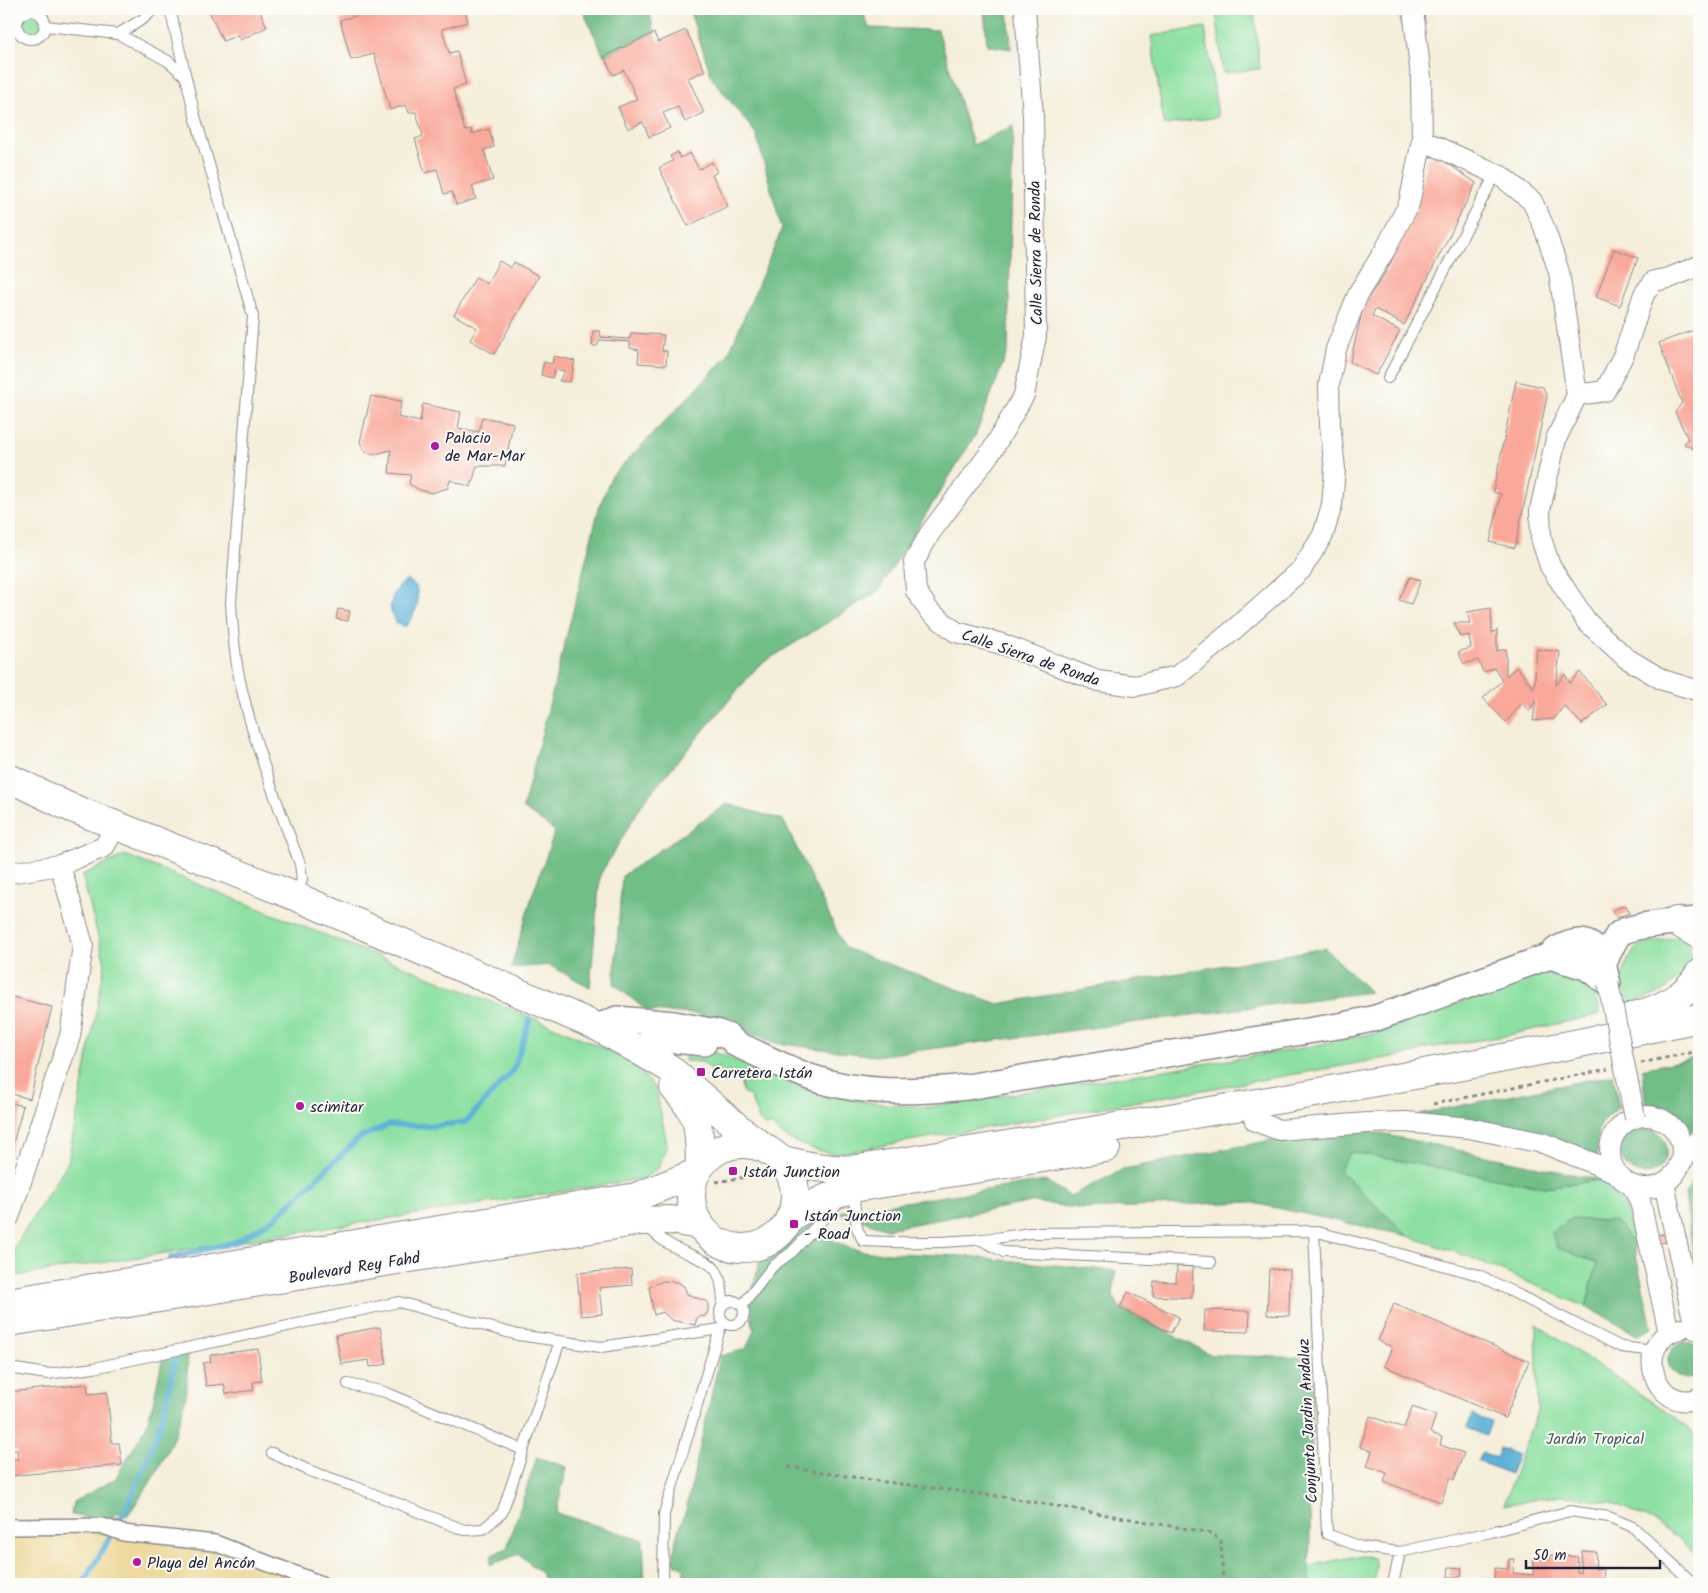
<svg xmlns="http://www.w3.org/2000/svg" width="1708" height="1593" font-family="Kalam,sans-serif">
<style>
.green{fill:#8ce0a1;stroke:#57816e}
.forest{fill:#71be87;stroke:#4a7061}
.sand{fill:#eeda9e;stroke:#887e6c}
.water{fill:#5cb2d9;stroke:#3f6a8a}
.lines{fill:none;stroke-linecap:round;stroke-linejoin:round}
.stream{stroke:#5cb2d9;stroke-width:5.5}
.building{fill:#f9a899}
.service-casing{stroke:#8b888a;stroke-width:12}
.pedestrian-casing{stroke:#8b888a;stroke-width:18}
.minor-casing{stroke:#8b888a;stroke-width:22}
.tertiary-casing{stroke:#8b888a;stroke-width:28}
.secondary-casing{stroke:#8b888a;stroke-width:30}
.primary-casing{stroke:#8b888a;stroke-width:30}
.path{stroke:#8b888a;stroke-width:3;stroke-dasharray:4 4;stroke-linecap:butt}
.service{stroke:#fff;stroke-width:10}
.pedestrian{stroke:#fff;stroke-width:15}
.minor{stroke:#fff;stroke-width:20}
.tertiary{stroke:#fff;stroke-width:25}
.secondary{stroke:#fff;stroke-width:28}
.primary{stroke:#fff;stroke-width:28}
.minor-bridge-casing{stroke:#8b888a;stroke-width:22;stroke-linecap:butt}
.minor-bridge{stroke:#fff;stroke-width:20}
.poi-dot{fill:#b5179e;stroke:#fdfcf7;stroke-width:2}
.labels{text-anchor:middle;stroke-width:4;stroke-linejoin:round;paint-order:stroke}
.street-label{font-size:16px;fill:#22223b;stroke:#fdfcf7}
.poi-label{font-size:16px;fill:#22223b;stroke:#fdfcf7;text-anchor:start}
.park-label{font-size:16px;fill:#425b5a;stroke:#fdfcf7}
</style>
<rect width="100%" height="100%" fill="#fdfcf7"/>
<filter id="ink" filterUnits="userSpaceOnUse"><feTurbulence type="fractalNoise" baseFrequency=".02" numOctaves="2"/><feDisplacementMap in="SourceGraphic" scale="10" xChannelSelector="R" yChannelSelector="G"/><feConvolveMatrix kernelMatrix="1 2 1 2 8 2 1 2 1" color-interpolation-filters="sRGB"/></filter>
<filter id="wash" filterUnits="userSpaceOnUse"><feTurbulence type="fractalNoise" baseFrequency=".0096" numOctaves="4" result="noise"/><feDisplacementMap in="SourceGraphic" scale="20" xChannelSelector="R" yChannelSelector="G"/><feGaussianBlur stdDeviation="1.12" result="paint"/><feColorMatrix in="noise" values="0 0 0 0 0 0 0 0 0 0 0 0 0 0 0 0 0 1.4 0 .05"/><feComposite in="paint" operator="in"/></filter>
<g filter="url(#wash)">
<rect width="100%" height="100%" fill="#f4eeda"/>
<path class="green" d="M1216,9H1254L1260,69L1223,73Z
M22 25a10 10 0 1 1 20 0a10 10 0 1 1-20 0Z
M1205,27L1218,117L1164,125L1151,36Z
M125,855L575,1035L632,1062L656,1089L667,1144L659,1168L644,1178L617,1183L9,1277V1256L68,1162L105,964L82,875Z
M1678,937L1689,943L1694,963L1664,991L1628,1006L1621,981L1628,959L1640,945Z
M1540,974L1577,977L1592,987L1600,1014L1505,1036L1422,1049L1416,1053L834,1154C816,1151 783,1140 771,1125L764,1126L759,1121L750,1096L743,1093L740,1079L717,1068L712,1070L702,1062L685,1061L688,1050C723,1048 757,1071 789,1083C834,1100 881,1105 929,1107L1292,1050L1376,1033Z
M1351,1151L1544,1187L1600,1180C1624,1204 1629,1207 1633,1242L1615,1221L1558,1248L1597,1263L1586,1307L1467,1256L1408,1236L1339,1170Z
M1536,1324L1673,1416L1699,1438V1557L1658,1523L1611,1502L1561,1495L1504,1505L1538,1408Z
M1362,1555L1373,1558L1377,1565L1374,1584H1309L1308,1566Z"/>
<path class="forest" d="M582,9H649L654,33L604,56Z
M689,9H862L869,28L938,30L973,145L1013,126L1008,350L976,434L878,591L758,666L644,801L600,875L590,987L549,965L511,968L532,896L555,831L523,808L599,508L611,477L727,357L782,229L756,134L712,78Z
M984,9H1008L1011,49L987,45Z
M727,804L783,820L845,948L998,1004L1325,948L1370,992L875,1056L776,1043L698,1014L647,1011L614,984L622,876Z
M1699,1057V1123L1689,1132C1677,1111 1672,1105 1646,1108L1642,1069Z
M1613,1075L1619,1107C1596,1123 1598,1130 1597,1157L1567,1144L1516,1126L1419,1114Z
M1344,1126L1600,1180L1544,1187L1351,1152L1339,1170L1408,1236L1249,1202L1084,1209L1033,1202L887,1229L838,1212L1046,1181L1070,1196L1124,1169Z
M1621 1151a23 23 0 1 1 46 0a23 23 0 1 1-46 0Z
M1699,1171V1303L1685,1194Z
M1570,1219L1615,1221L1633,1242L1652,1328L1638,1335L1586,1307L1597,1263L1558,1248L1551,1233Z
M817,1222L834,1241L849,1248L869,1252L962,1256L1116,1271L1113,1296L1120,1308L1212,1355L1311,1358L1313,1385L1309,1584H683L684,1568L673,1562L676,1538L686,1510L720,1356L746,1349L754,1330L749,1303L759,1264L772,1230Z
M1684,1342L1691,1343L1699,1348V1374L1686,1379C1664,1374 1661,1349 1684,1342Z
M188,1353C187,1366 188,1382 186,1395C176,1443 155,1478 127,1516L119,1512L109,1521L71,1515L73,1502L115,1479L146,1427L153,1403L163,1356Z
M537,1457L567,1467L556,1513L643,1540L645,1584H547L541,1573L519,1554L490,1565L492,1555L507,1548Z"/>
<path class="sand" d="M21,1526L215,1543L321,1584H9V1527Z"/>
<path class="water" d="M407,580L416,586C420,602 417,612 406,626H400C383,612 391,590 407,580Z
M1472,1415L1491,1422L1486,1436L1467,1428Z
M1500,1448L1518,1455L1510,1474L1478,1461L1482,1452L1496,1458Z"/>
<g class="lines">
<path class="stream" d="M171,1258L236,1242L275,1218L359,1138L388,1125L435,1126L466,1122L514,1069L530,1019
M82,1584C128,1512 163,1442 175,1358"/>
</g>
<g id="blocks">
<path class="building" d="M208,9H259L267,27L240,40L238,35L223,41Z
M381,9H465L468,22L442,29L449,53L457,51L466,85L453,89L465,131L471,129L472,134L489,129L494,147L484,150L493,180L472,186L476,199L456,205L452,192L444,194L437,169L425,173L415,139L423,136L416,112L409,113L406,105L390,110L374,54L351,60L340,20Z
M686,30L705,71L688,78L704,113L685,122L678,107L663,113L670,128L649,137L643,122L628,129L618,107L637,99L624,70L613,75L604,56L654,33L658,42Z
M678,152L680,158L690,153L699,169L712,162L717,172L712,175L728,206L688,226L659,168L673,161L670,156Z
M1437,156L1476,183L1404,325L1375,309L1372,316L1400,331L1376,375L1350,362L1364,304L1387,270L1417,208L1427,158Z
M1614,249L1638,258L1620,306L1596,297Z
M499,261L511,268L514,262L539,276L494,354L470,340L477,328L454,315L476,277L487,284Z
M1699,328V451L1684,444L1688,439L1675,412L1682,403L1659,343Z
M593,331H600L601,337L628,339L630,338L631,333L664,335L662,351H667L666,365L638,363L639,350L630,348V342L600,340L597,346H592Z
M554,356L575,361L570,382L559,381L565,371L555,369L552,378L541,375L544,362L552,364Z
M1516,381L1543,387L1547,397L1515,548L1490,542L1501,494L1493,492Z
M371,396L402,401L398,417L420,422L423,404L461,412L458,428L479,432L482,417L513,423L505,466H477L471,487L450,480L448,488L431,493L420,490L409,484L411,475L389,473L391,450L375,454L365,452L360,442Z
M1410,577L1421,580L1411,604L1399,600Z
M1491,608L1492,633L1497,630V651L1506,649V676L1517,667L1534,689L1537,649L1560,652L1556,685L1565,674L1570,683L1580,672L1607,705L1582,724L1564,706L1554,719L1533,721L1536,700L1529,711L1522,703L1506,722L1483,698L1502,681L1495,668L1483,672L1478,660L1464,664L1458,652L1471,648L1469,635L1460,637L1454,623H1470L1467,612Z
M338,609L350,611L348,621L336,619Z
M1626,905L1629,913L1616,918L1613,910Z
M9,996L52,1007L30,1099L9,1093Z
M9,1102L23,1106L9,1159Z
M1665,1234L1666,1242L1658,1243L1656,1235Z
M1177,1266L1193,1267L1192,1298L1153,1296L1154,1281L1176,1282Z
M631,1269L632,1285L599,1288L602,1314L581,1316L577,1273Z
M1269,1269L1290,1270L1289,1316L1267,1315Z
M663,1281L677,1282L684,1286L687,1294L708,1302V1311L705,1316L697,1317L695,1325L671,1320L663,1312L654,1315L649,1287Z
M1128,1292L1179,1317L1171,1333L1120,1308Z
M1394,1304L1529,1361L1505,1418L1384,1366L1392,1347L1378,1341Z
M1205,1310L1250,1311L1249,1332L1204,1331Z
M380,1327L387,1364L370,1367L369,1360L341,1364L336,1335Z
M258,1349L262,1381L253,1382L254,1390L226,1394L224,1384L206,1386L203,1363L211,1362L210,1355Z
M87,1384L88,1394L107,1392L112,1443H119L122,1465L9,1476V1460L18,1459L17,1450L9,1451V1440H14L12,1419H9V1392Z
M1412,1407L1436,1415L1430,1433L1442,1437L1440,1445L1464,1453L1454,1480L1450,1478L1441,1502L1384,1482L1387,1473L1367,1466L1372,1451L1360,1447L1370,1416L1404,1428Z
M1582,1551L1596,1552L1595,1569L1604,1570L1602,1584H1494L1495,1568L1508,1569L1509,1559H1514L1513,1573L1533,1575L1534,1559L1549,1560L1550,1555L1578,1557L1577,1572L1580,1573Z
M1449,1567L1462,1568L1461,1577H1448Z
M707,1577L720,1584H693L702,1578Z"/>
</g>
</g>
<g filter="url(#ink)">
<use href="#blocks" fill-opacity="0" stroke="#8b888a" stroke-width="1"/>
<g class="lines">
<defs>
<path id="service" d="M170,9L195,116L253,316L231,603C233,632 235,662 242,690C256,750 279,807 300,864L302,879L297,896
M17 25a14 14 0 1 1 28 0a14 14 0 1 1-28 0Z
M46,26L118,34L168,61L185,76
M118,34L143,19L154,9
M1388,378L1496,173
M853,1189L857,1228L863,1241C920,1244 973,1243 1029,1233L1314,1231L1479,1275L1621,1347L1654,1351
M647,1227C654,1232 661,1240 669,1244C705,1266 722,1254 723,1305
M1314,1231L1327,1534L1361,1547L1400,1552L1491,1532L1570,1511L1609,1517L1633,1527L1694,1584
M983,1241L1004,1252L1211,1262
M720 1313a12 12 0 1 1 24 0a12 12 0 1 1-24 0Z
M742,1306L773,1266L792,1252L840,1201
M9,1368L47,1374L94,1368L399,1302L518,1335L601,1347L720,1329L664,1514L663,1584
M348,1384L385,1392L523,1450
M272,1453L310,1471L356,1487L464,1530L483,1529L502,1513L560,1341
M1393,1584L1400,1552"/>
<path id="pedestrian" d="M9,1527L103,1526L123,1533L215,1543L321,1584"/>
<path id="minor" d="M1025,9L1033,116L1036,336L1024,395L993,449L930,533L914,562L916,591L930,612L956,632L1002,644L1098,681L1136,686L1177,676L1230,633L1301,570L1323,535L1332,505L1335,469L1330,425L1329,385L1336,349L1359,292L1385,250L1409,204L1422,140L1421,77L1413,9
M1422,140L1501,176L1532,201L1544,227L1559,272L1577,395L1556,439L1540,510L1541,538L1550,566L1587,622L1626,658L1663,680L1699,691
M1577,395L1605,391L1624,354L1644,294L1654,281L1669,278L1699,266
M9,873L60,865L104,847L116,826
M1610 1152a36 36 0 1 1 72 0a36 36 0 1 1-72 0Z
M1255,1121L1279,1130L1367,1123L1406,1122L1469,1128L1543,1143L1615,1172
M1679,1165L1699,1139
M1664,1183L1695,1329
M1632,1186L1640,1201L1669,1333
M9,1217L70,1036L83,945L60,865
M1680,1329C1631,1340 1654,1415 1699,1398"/>
<path id="tertiary" d="M1550,956C1555,949 1561,947 1569,944C1594,936 1602,956 1606,976
M1604,963C1608,954 1612,944 1618,935C1625,925 1683,921 1698,920
M598,1027L617,1019L674,1024L716,1032L729,1037L736,1044C761,1055 785,1068 810,1077C860,1095 916,1092 967,1087L1344,1025L1376,1018L1550,956L1586,967L1608,983
M634,1048L674,1040L704,1043"/>
<path id="secondary" d="M9,778L67,806L297,897L598,1027L669,1068L738,1128L770,1152
M674,1088C701,1117 699,1127 700,1165"/>
<path id="primary" d="M1676,921L1699,935
M1631,1017C1658,1010 1684,999 1699,974
M691 1196a52 52 0 1 1 104 0a52 52 0 1 1-104 0Z
M779,1159C807,1166 830,1171 859,1169C1140,1124 1421,1078 1699,1018
M790,1217L822,1200L853,1188L1106,1148
M9,1302L636,1197L696,1173
M9,1322L641,1221L671,1220L699,1225"/>
</defs>
<use href="#service" class="service-casing"/>
<use href="#pedestrian" class="pedestrian-casing"/>
<use href="#minor" class="minor-casing"/>
<use href="#tertiary" class="tertiary-casing"/>
<use href="#secondary" class="secondary-casing"/>
<use href="#primary" class="primary-casing"/>
<path class="path" d="M1641,1063L1699,1051
M1433,1104L1608,1069
M716,1182L764,1174
M788,1467L878,1481L1004,1497L1211,1533L1221,1541L1223,1584"/>
<use href="#service" class="service"/>
<use href="#pedestrian" class="pedestrian"/>
<use href="#minor" class="minor"/>
<use href="#tertiary" class="tertiary"/>
<use href="#secondary" class="secondary"/>
<use href="#primary" class="primary"/>
<defs>
<path id="minor-bridge" d="M1608,983L1635,1118"/>
</defs>
<use href="#minor-bridge" class="minor-bridge-casing"/>
<use href="#minor-bridge" class="minor-bridge"/>
</g>
</g>
<g class="poi-dot">
<circle cx="435" cy="446" r="5"/>
<rect x="696" y="1067" width="10" height="10" rx="2.5"/>
<circle cx="300" cy="1106" r="5"/>
<rect x="728" y="1166" width="10" height="10" rx="2.5"/>
<rect x="789" y="1219" width="10" height="10" rx="2.5"/>
<circle cx="137" cy="1562" r="5"/>
</g>
<g class="labels">
<g class="street-label">
<text transform="translate(1035 253) rotate(-91)" y="6">Calle Sierra de Ronda</text>
<text transform="translate(1031 657) rotate(19)" y="6">Calle Sierra de Ronda</text>
<text transform="translate(354 1267) rotate(-9)" y="6">Boulevard Rey Fahd</text>
<text transform="translate(1307 1421) rotate(-93)" y="6">Conjunto Jardin Andaluz</text>
</g>
<g class="poi-label">
<text x="445" y="443">Palacio<tspan x="445" dy="18">de Mar-Mar</tspan></text>
<text x="711" y="1078">Carretera Istán</text>
<text x="310" y="1112">scimitar</text>
<text x="743" y="1177">Istán Junction</text>
<text x="804" y="1221">Istán Junction<tspan x="804" dy="18">- Road</tspan></text>
<text x="147" y="1568">Playa del Ancón</text>
</g>
<g class="park-label">
<text x="1595" y="1444">Jardín Tropical</text>
</g>
</g>
<rect width="1708" height="1593" fill="none" stroke="#fdfcf7" stroke-width="30"/>
<path d="M1526 1560v8h134v-8" fill="none" stroke="#22223b" stroke-width="2.5"/>
<text x="1533" y="1560" font-size="15" fill="#22223b" stroke="#fdfcf7" stroke-width="4" paint-order="stroke">50 m</text>
</svg>
